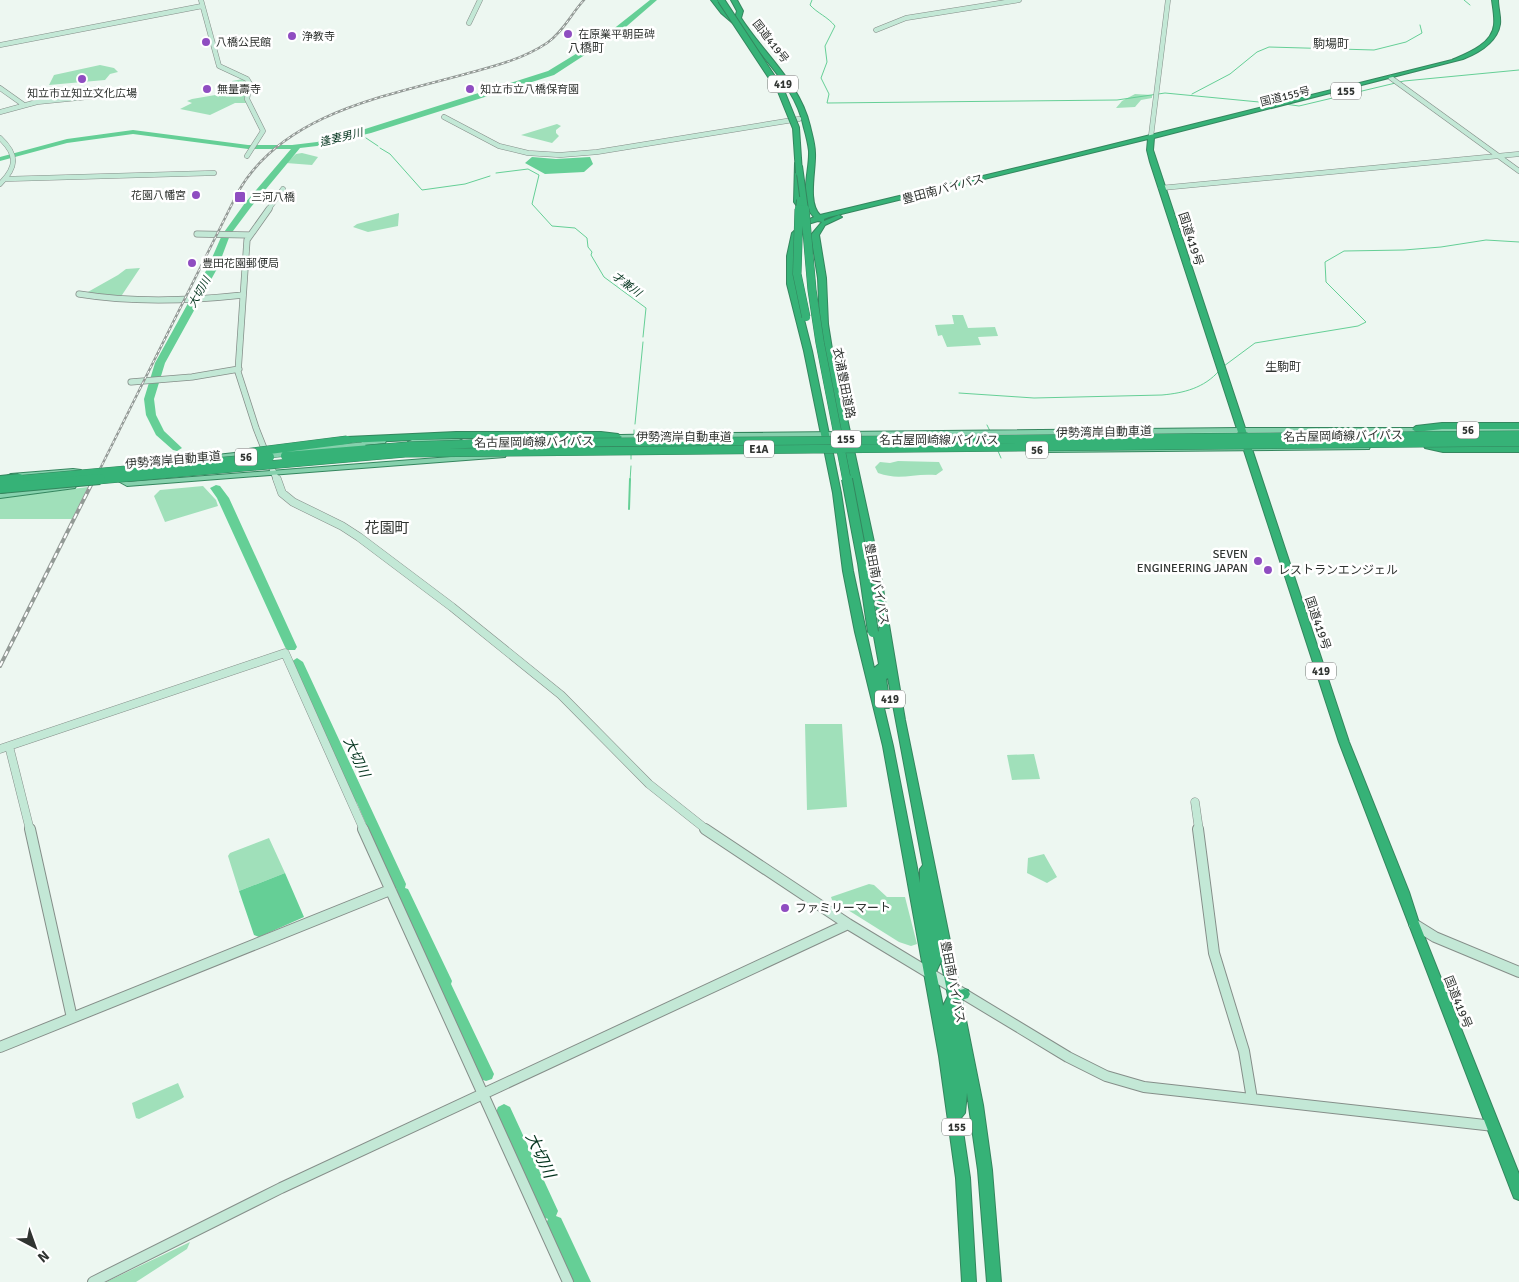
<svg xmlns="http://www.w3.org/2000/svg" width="1519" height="1282" font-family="Signika,'Noto Sans JP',sans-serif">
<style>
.green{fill:#a0e0ba}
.water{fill:#65cf96}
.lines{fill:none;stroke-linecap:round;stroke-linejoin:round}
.stream-far1{stroke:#65cf96;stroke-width:1}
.stream{stroke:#65cf96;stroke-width:2}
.river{fill:#65cf96;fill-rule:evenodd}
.secondary-far3-casing{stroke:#858e89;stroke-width:5.5}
.secondary-far2-casing{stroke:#858e89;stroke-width:7}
.secondary-far1-casing{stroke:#858e89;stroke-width:9}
.secondary-casing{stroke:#858e89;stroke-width:12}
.primary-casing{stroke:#34865e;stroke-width:2}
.highway-casing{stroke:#34865e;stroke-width:2}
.secondary-far3{stroke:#c3e8d6;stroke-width:4.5}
.secondary-far2{stroke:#c3e8d6;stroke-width:5.5}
.secondary-far1{stroke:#c3e8d6;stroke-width:8}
.secondary{stroke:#c3e8d6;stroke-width:10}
.primary{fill:#86d1ad;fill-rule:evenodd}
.highway{fill:#36b277;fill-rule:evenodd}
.rail-far1-casing{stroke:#939a96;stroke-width:2.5}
.rail-casing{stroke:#939a96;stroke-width:4}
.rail-far1{stroke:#fff;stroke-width:1;stroke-dasharray:3;stroke-linecap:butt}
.rail{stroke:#fff;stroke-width:2;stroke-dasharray:5.5;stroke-linecap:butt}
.primary-bridge-casing{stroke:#34865e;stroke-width:8;stroke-linecap:butt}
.highway-bridge-far2-casing{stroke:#34865e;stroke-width:8;stroke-linecap:butt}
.highway-bridge-far1-casing{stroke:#34865e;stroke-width:9;stroke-linecap:butt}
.highway-bridge-casing{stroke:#34865e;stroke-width:12;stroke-linecap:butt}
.primary-bridge{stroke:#86d1ad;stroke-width:7}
.highway-bridge-far2{stroke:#36b277;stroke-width:6}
.highway-bridge-far1{stroke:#36b277;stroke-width:8}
.highway-bridge{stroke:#36b277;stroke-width:10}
.poi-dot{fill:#8f4dc1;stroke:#fff;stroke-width:2}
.labels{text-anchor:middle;stroke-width:5;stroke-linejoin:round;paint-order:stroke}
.far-poi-label{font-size:11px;fill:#303431;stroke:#fff;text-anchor:start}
.far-street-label{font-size:11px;fill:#303431;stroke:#fff}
.shield{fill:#fff;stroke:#6e716f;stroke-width:1}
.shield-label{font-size:11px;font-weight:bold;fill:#303431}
.far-water-label{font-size:11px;font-style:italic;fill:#04341e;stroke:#fff}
.far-quarter-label{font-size:12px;fill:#303431;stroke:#fff}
.street-label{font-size:12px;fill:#303431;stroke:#fff}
.poi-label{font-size:12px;fill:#303431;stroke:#fff;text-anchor:start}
.water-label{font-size:14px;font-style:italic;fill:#04341e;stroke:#fff}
.quarter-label{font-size:15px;fill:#303431;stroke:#fff}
.near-water-label{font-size:16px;font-style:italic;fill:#04341e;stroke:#fff}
</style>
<rect width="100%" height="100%" fill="#edf7f1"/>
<path class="green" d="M100,65L114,68L118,72L110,74L105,80L49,85L54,75Z
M243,79L246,80L248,86L245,96L246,103H235L210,115L180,109L192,103L187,101L192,99L227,93L226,92L234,90L232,81Z
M1135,94L1152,95V98L1141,100L1135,107L1116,108L1122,101Z
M557,124L561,126L556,130V133L559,136L552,143L521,135Z
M302,153L318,157L312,165L286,163L296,154Z
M399,213L398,226L368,232L353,227L357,224Z
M140,268L120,298L86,293L118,275L126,269Z
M952,315H963L968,328L995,327L998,336L978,337L981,345L947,347L942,335L938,336L935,325L954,324Z
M898,461L939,462L943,470L936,475C913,473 900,481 878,473L875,467L880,462L890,463Z
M203,486L216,500L218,506L165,522L154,496L160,490Z
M88,487L72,519H0V498Z
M805,724H842L847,807L807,810Z
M1034,754L1040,779L1012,780L1007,755Z
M269,838L285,873L239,891L228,856L230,853Z
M1044,854L1057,877L1047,883L1027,873L1028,858Z
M869,884L874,885L887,897H905L917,944L911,946L899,942L832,900L831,897Z
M178,1083L184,1097L181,1099L139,1119L136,1118L132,1103Z
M190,1242L187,1249L136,1282H106Z"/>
<path class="water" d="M532,157L556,159L590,157L593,164L584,172L545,174L525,163Z
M285,873L304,917L259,937L254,935L239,891Z"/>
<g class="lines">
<path class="stream-far1" d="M812,0L810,5C817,13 828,17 835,26L825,46L827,62L821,78L829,94L827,103L1117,100L1165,93L1280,104
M1464,0L1470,5
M1192,94L1230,74L1257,52L1269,47L1374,50L1406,42L1422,33L1420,25
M1285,104L1299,106L1404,81L1519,70
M362,133L364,136
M366,138L378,146
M380,148L390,154L422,190L465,184L490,176
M496,173L528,169L539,175L532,204L552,226L575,228L587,238L588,247L592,252L591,255L604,277L646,308L643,337
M1224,366L1255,343L1358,326L1366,322L1326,282L1325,262L1344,251L1404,250L1441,247L1486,240L1519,242
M959,393L1034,398L1162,395C1184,393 1204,388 1219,371
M635,424L643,342
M987,425L993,437
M634,430V435
M998,451L1001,458
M631,455V459
M630,481L631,466"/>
<path class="stream" d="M629,509L630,479"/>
<path class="river" d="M650,0H657L620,32L554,75L371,133L317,146L300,148L251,207L230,235L218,267L165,363L154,399L156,415L164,431L182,448L177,451L173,450L156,435L146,415L144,399L155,363L208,267L222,235L245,203L291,149H248L133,134L67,143L0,161V157L67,139L133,130L248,145H292L317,142L365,129L548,71L602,38Z
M216,485L220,486L229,498L297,647L295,650H287L285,647L217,498L210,488Z
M297,658L303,662L406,884L405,888L408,889L410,893L452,981L451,984L494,1074L492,1079L486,1081L480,1079L439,989L440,986L396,893L397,889L394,888L392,884L357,803L353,799L291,662Z
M504,1104L510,1107L558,1211L556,1216L561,1218L591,1282H573L546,1224L548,1219L543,1217L496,1112L498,1107Z"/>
<defs>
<path id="secondary-far3" d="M201,0L219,66L247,79L250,84L247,99L263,131L247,156
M469,23L480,0
M876,30L906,18L1019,0
M0,45L202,6
M1391,78L1519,171
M0,88L24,105
M0,112L37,102L127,93
M444,117L499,146L528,153L560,155L597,152L799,119
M1151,136L1168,0
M0,138C18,155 17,167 0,184
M6,179L214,173
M1161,188L1519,154
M268,210L283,189"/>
<path id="secondary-far2" d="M269,209L247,240L238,372L256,428L277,481
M197,234L249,235
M79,294C134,303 188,301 243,295
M131,382L192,377L239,369"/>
<path id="secondary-far1" d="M277,479L282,493L293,502L342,526L359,537L452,607L561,695L649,784L707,830
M9,746L30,830
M0,749L285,653L364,830
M1195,802L1199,830"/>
<path id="secondary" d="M30,829L72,1018
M363,829L568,1282
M705,829L848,924L1068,1057L1106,1076L1144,1087L1494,1126
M1198,829L1214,953L1244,1051L1252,1099
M1414,924L1435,937L1519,972
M0,1047L390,890
M93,1282L281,1188L848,924"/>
<path id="primary" d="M1239,428H1519V432C1184,432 849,435 514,441L510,439L514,437L728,433Z
M382,439L386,441L385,443L353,446L349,444L353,442Z
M459,439L463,441L462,443L412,444L408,442L412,440Z
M1366,445L1370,447L1369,449L1044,452L1040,450L1044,448Z
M253,451H256L257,453L256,455L134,468L130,466L134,464Z
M502,453H505L506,455L505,457L127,486L118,481L122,479L128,482Z
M73,469L81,470L82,472L78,474L73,473L11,478L7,476L11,474Z
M72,484L76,486L75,488L0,498V494Z"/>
<path id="highway" d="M711,0H717L725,11L738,22L735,18L737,11L731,0H737L743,11L741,18C764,54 800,83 810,126C812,135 815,144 815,153C816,170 807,202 820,215L1066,156L1452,60C1468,53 1492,44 1494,25C1495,17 1493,8 1492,0H1498C1498,8 1501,17 1500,24C1497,43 1478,53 1463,59L1154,138L1153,150L1349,742L1409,892L1419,923L1519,1174V1200L1514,1198L1512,1193L1339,742L1150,162L1147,150L1148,139L829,217L824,219V221L839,215L842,217L825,225L819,235L826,278L828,324L832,349L879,565L905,720L960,990L964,989L968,990L970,994L968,998L962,1000L983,1105L992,1170L1001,1282H987L978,1170L967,1093L965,1113L961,1118L970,1178L976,1282H962L956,1178L939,1056L883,746L855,632L843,571L833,493L804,351L787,284V256L792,233L804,222L814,217C798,201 810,171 809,151C808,143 806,135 804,128C796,86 761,59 739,24L735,25L721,13ZM818,221L822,222L811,235L818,278L820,324L824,349L869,565L880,628L874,629L873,631L879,664L874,668L853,571L841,493L812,351L795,284V256L798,234L808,224ZM888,678L923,865L920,869V883L893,746L884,708H889L890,705L886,679ZM941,961L948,996L943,1006L936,972Z
M798,161L801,163L800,202L806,211L803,213L801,212L794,202L795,163Z
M1442,423H1519V429H1442L1416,432L1412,429L1416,426Z
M456,432H601L618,434L622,437L618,440L601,438H456L347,443L343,440L347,437Z
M1428,443L1443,446H1519V452H1443L1425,448L1424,446Z"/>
</defs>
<use href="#secondary-far3" class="secondary-far3-casing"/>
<use href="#secondary-far2" class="secondary-far2-casing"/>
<use href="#secondary-far1" class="secondary-far1-casing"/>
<use href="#secondary" class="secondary-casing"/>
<use href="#primary" class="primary-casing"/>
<use href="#highway" class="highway-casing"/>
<use href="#secondary-far3" class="secondary-far3"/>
<use href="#secondary-far2" class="secondary-far2"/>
<use href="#secondary-far1" class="secondary-far1"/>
<use href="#secondary" class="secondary"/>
<use href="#primary" class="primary"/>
<use href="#highway" class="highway"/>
<defs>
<path id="rail-far1" d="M94,481L238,192C284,112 387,96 469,73C495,66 523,59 547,43C563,32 571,14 584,0"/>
<path id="rail" d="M0,666L94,479"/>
</defs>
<use href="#rail-far1" class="rail-far1-casing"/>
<use href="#rail" class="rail-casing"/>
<use href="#rail-far1" class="rail-far1"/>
<use href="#rail" class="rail"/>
<defs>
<path id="primary-bridge" d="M260,455L362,446"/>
<path id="highway-bridge-far2" d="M721,0L781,91L796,128L799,173
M799,166L805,210
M799,210L800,200"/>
<path id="highway-bridge-far1" d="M799,209L797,274L806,317
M805,209L812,290L820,343L847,481
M245,453L347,440
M285,456L408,446L494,443L1519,435
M4,481L270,457
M86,481L405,453L1519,442"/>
<path id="highway-bridge" d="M847,479L863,563L873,632
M0,481L19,479
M0,488L100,479"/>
</defs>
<use href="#primary-bridge" class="primary-bridge-casing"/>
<use href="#highway-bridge-far2" class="highway-bridge-far2-casing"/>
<use href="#highway-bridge-far1" class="highway-bridge-far1-casing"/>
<use href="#highway-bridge" class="highway-bridge-casing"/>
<use href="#primary-bridge" class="primary-bridge"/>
<use href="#highway-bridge-far2" class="highway-bridge-far2"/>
<use href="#highway-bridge-far1" class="highway-bridge-far1"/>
<use href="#highway-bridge" class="highway-bridge"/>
</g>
<g class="poi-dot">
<circle cx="568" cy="34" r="5"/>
<circle cx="292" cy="36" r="5"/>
<circle cx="206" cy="42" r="5"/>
<circle cx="82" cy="79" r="5"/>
<circle cx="207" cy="89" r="5"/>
<circle cx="470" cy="89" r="5"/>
<circle cx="196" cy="195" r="5"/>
<rect x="234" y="191" width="12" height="12" rx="2.5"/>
<circle cx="192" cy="263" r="5"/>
<circle cx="1258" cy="561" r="5"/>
<circle cx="1268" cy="570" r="5"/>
<circle cx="785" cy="908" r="5"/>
</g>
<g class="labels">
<g class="far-poi-label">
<text x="578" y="38">在原業平朝臣碑</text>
<text x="302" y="40">浄教寺</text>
<text x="216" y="46">八橋公民館</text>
<text x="217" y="93">無量壽寺</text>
<text x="480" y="93">知立市立八橋保育園</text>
<text x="82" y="97" text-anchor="middle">知立市立知立文化広場</text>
<text x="186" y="199" text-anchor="end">花園八幡宮</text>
<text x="251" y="201">三河八橋</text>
<text x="202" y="267">豊田花園郵便局</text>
</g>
<g class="far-street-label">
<text transform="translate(771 41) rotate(52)" y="4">国道419号</text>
<text transform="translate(1285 96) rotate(-14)" y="4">国道155号</text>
</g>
<g class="shield">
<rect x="768" y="75.5" width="30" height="17" rx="4"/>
<rect x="1331" y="82.5" width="30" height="17" rx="4"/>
<rect x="1457" y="421.5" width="22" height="17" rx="4"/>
<rect x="831" y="430.5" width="30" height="17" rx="4"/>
<rect x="744" y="440.5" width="30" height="17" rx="4"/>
<rect x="1026" y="441.5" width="22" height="17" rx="4"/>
<rect x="235" y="448.5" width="22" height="17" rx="4"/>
<rect x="1306" y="662.5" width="30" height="17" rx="4"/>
<rect x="875" y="690.5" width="30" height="17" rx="4"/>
<rect x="942" y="1118.5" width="30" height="17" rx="4"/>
</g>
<g class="shield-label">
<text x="783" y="88">419</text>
<text x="1346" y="95">155</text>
<text x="1468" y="434">56</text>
<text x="846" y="443">155</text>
<text x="759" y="453">E1A</text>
<text x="1037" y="454">56</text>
<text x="246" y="461">56</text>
<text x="1321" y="675">419</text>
<text x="890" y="703">419</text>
<text x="957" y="1131">155</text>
</g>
<g class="far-water-label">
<text transform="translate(341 137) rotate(-14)" y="4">逢妻男川</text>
<text transform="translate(627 284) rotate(37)" y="4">才兼川</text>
<text transform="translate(199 292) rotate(-61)" y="4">大切川</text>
</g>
<g class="far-quarter-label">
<text x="1331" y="48">駒場町</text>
<text x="586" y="52">八橋町</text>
<text x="1283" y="371">生駒町</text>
</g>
<g class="street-label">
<text transform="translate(943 189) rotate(-15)" y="4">豊田南バイパス</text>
<text transform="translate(1191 239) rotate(72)" y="4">国道419号</text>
<text transform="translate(844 383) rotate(79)" y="4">衣浦豊田道路</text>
<text transform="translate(1104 432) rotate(-1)" y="4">伊勢湾岸自動車道</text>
<text transform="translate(1343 436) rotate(-1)" y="4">名古屋岡崎線バイパス</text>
<text x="684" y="441">伊勢湾岸自動車道</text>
<text x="939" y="444">名古屋岡崎線バイパス</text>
<text transform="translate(534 442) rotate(-1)" y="4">名古屋岡崎線バイパス</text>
<text transform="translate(173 460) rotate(-5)" y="4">伊勢湾岸自動車道</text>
<text transform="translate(877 584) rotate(79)" y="4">豊田南バイパス</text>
<text transform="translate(1318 623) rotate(71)" y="4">国道419号</text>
<text transform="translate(953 982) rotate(79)" y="4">豊田南バイパス</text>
<text transform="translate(1458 1002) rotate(68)" y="4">国道419号</text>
</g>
<g class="poi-label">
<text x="1248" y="558" text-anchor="end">SEVEN<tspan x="1248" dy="14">ENGINEERING JAPAN</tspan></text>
<text x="1278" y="574">レストランエンジェル</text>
<text x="795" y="912">ファミリーマート</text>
</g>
<g class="water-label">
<text transform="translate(357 757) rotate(65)" y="5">大切川</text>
</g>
<g class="quarter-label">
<text x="387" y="533">花園町</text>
</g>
<g class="near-water-label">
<text transform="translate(541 1155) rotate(65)" y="6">大切川</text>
</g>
</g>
<g transform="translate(35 1247) rotate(139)" stroke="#ffffff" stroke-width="4" paint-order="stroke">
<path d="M0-4L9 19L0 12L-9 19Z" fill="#303431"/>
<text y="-8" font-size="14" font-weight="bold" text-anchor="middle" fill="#303431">N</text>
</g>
</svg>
